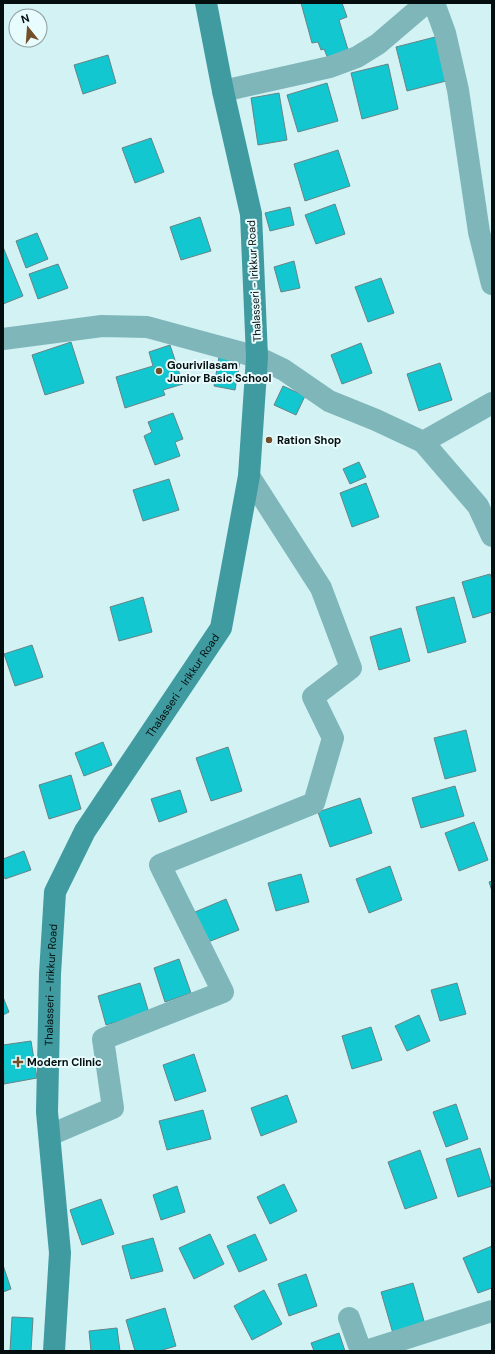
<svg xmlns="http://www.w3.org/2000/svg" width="495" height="1354" font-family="'DM Sans',sans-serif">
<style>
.building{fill:#13c7d0;stroke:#678486}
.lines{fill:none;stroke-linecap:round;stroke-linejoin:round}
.minor{stroke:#7fb6b9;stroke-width:22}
.tertiary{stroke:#7fb6b9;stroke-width:22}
.secondary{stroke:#3f9ba0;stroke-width:22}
.poi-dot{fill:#734f29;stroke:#e9fcfd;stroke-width:1.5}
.labels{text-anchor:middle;stroke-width:4;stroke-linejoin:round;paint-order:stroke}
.street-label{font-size:11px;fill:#040e0f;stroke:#e9fcfd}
.poi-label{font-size:11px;font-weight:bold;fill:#040e0f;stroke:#e9fcfd;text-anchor:start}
</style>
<rect width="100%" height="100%" fill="#d2f2f4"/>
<path class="building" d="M301,3H342L347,17L339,20L349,53L329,61L324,49L321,50L318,42L312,43Z
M435,37L446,81L407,91L396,47Z
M108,55L116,83L83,94L74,65Z
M388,64L398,109L362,119L351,73Z
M327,83L338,121L298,132L287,95Z
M279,93L287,140L258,145L251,98Z
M151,138L164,172L135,183L122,148Z
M338,150L350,186L305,201L294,164Z
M335,204L345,234L316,244L305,215Z
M290,207L294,225L270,231L265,213Z
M200,217L211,251L181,260L170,227Z
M37,233L48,259L26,268L16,241Z
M3,247L23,296L3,304Z
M294,261L300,288L281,292L274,267Z
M58,264L68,288L38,299L29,274Z
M381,278L394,313L368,322L355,287Z
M71,342L84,383L45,395L32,355Z
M361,343L372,373L342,384L331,355Z
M170,345L183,384L163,390L165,395L125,408L116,377L153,366L149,352Z
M219,357L240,361L235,390L214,386Z
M440,363L452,400L419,411L407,374Z
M283,386L305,396L296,415L274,405Z
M173,413L183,439L175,442L180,456L155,465L144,436L152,432L148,422Z
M359,462L366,477L350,484L343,469Z
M169,479L179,510L143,521L133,490Z
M366,483L379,517L352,527L340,493Z
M490,574L492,580V612L473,618L462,582Z
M143,597L152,632L119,641L110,607Z
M454,597L466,642L428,653L416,607Z
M401,628L410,661L379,670L370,637Z
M32,645L43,677L15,686L4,654Z
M466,730L476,771L445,779L434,738Z
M103,742L112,765L84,776L75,753Z
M228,747L242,791L211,801L196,758Z
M71,775L81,809L49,819L39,785Z
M455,786L464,816L421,828L412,798Z
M180,790L187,812L159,822L151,799Z
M360,798L372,833L330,847L318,812Z
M474,822L488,860L459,871L445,833Z
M24,851L31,870L5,879L3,874V859Z
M390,866L402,900L369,913L356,879Z
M301,874L309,902L276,911L268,883Z
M492,881V891L489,882Z
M226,899L239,930L208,942L195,912Z
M179,959L191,993L165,1002L154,968Z
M140,983L149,1013L106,1025L98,996Z
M457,983L466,1014L440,1021L431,990Z
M3,997L9,1012L3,1015Z
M419,1015L430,1041L407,1051L395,1026Z
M371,1027L382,1060L352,1069L342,1036Z
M31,1041L37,1078L4,1084L3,1045Z
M194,1054L206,1091L175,1101L163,1065Z
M287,1095L297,1122L261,1136L251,1108Z
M456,1104L468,1139L446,1147L433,1112Z
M203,1110L211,1139L167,1150L159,1121Z
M480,1148L492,1186L458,1197L446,1159Z
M420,1150L437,1198L405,1209L388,1162Z
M284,1184L297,1211L270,1224L257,1197Z
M177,1186L185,1212L161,1220L153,1195Z
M101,1199L114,1234L82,1245L70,1210Z
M210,1234L224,1264L194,1279L179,1248Z
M255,1234L267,1260L239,1272L227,1246Z
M153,1238L163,1271L131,1279L122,1246Z
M492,1246V1288L478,1293L463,1258Z
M3,1265L11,1289L3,1292Z
M306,1274L317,1306L289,1316L278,1284Z
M413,1283L426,1328L394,1337L381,1292Z
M264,1290L282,1324L252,1340L234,1306Z
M165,1308L176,1346L159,1351H135L126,1320Z
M12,1317L33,1318L31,1351H10Z
M117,1328L120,1351H91L89,1331Z
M339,1333L345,1351H314L311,1343Z"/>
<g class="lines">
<path class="minor" d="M434,3L445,33L458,90L479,232L492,284
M223,91L330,67L357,57L378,44L426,3
M3,339L102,326L147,327L257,357
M423,442L478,506L492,536
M50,1135L113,1108L103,1039L223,992L160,865L314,803L333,738L313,697L351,668L321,588L249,476
M349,1318L361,1351
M366,1351L492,1311"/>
<path class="tertiary" d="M257,357L284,370L329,401L376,420L423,442L492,403"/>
<path class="secondary" id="s1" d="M54,1351L60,1253L47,1112L50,974L55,892L85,831L221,628L249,476L257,357L251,214L223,91L206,3"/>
</g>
<g class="poi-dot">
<circle cx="159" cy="371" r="4"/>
<circle cx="269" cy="440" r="4"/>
<path d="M16 1056h4v4h4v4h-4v4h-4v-4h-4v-4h4z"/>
</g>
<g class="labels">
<g class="street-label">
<text transform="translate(254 281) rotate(-93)" y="4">Thalasseri - Irikkur Road</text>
<text dy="4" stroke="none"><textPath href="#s1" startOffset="703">Thalasseri - Irikkur Road</textPath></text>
<text dy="4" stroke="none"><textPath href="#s1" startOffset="367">Thalasseri - Irikkur Road</textPath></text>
</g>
<g class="poi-label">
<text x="167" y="369">Gourivilasam<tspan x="167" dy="13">Junior Basic School</tspan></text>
<text x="277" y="444">Ration Shop</text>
<text x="27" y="1066">Modern Clinic</text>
</g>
</g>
<rect width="495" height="1354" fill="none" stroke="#040e0f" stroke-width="8"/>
<g transform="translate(28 28) rotate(343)"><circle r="19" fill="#e9fcfd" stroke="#8d9d9e"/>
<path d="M0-3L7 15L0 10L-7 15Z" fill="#734f29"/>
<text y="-6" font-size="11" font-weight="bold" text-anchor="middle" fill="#040e0f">N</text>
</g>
</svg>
